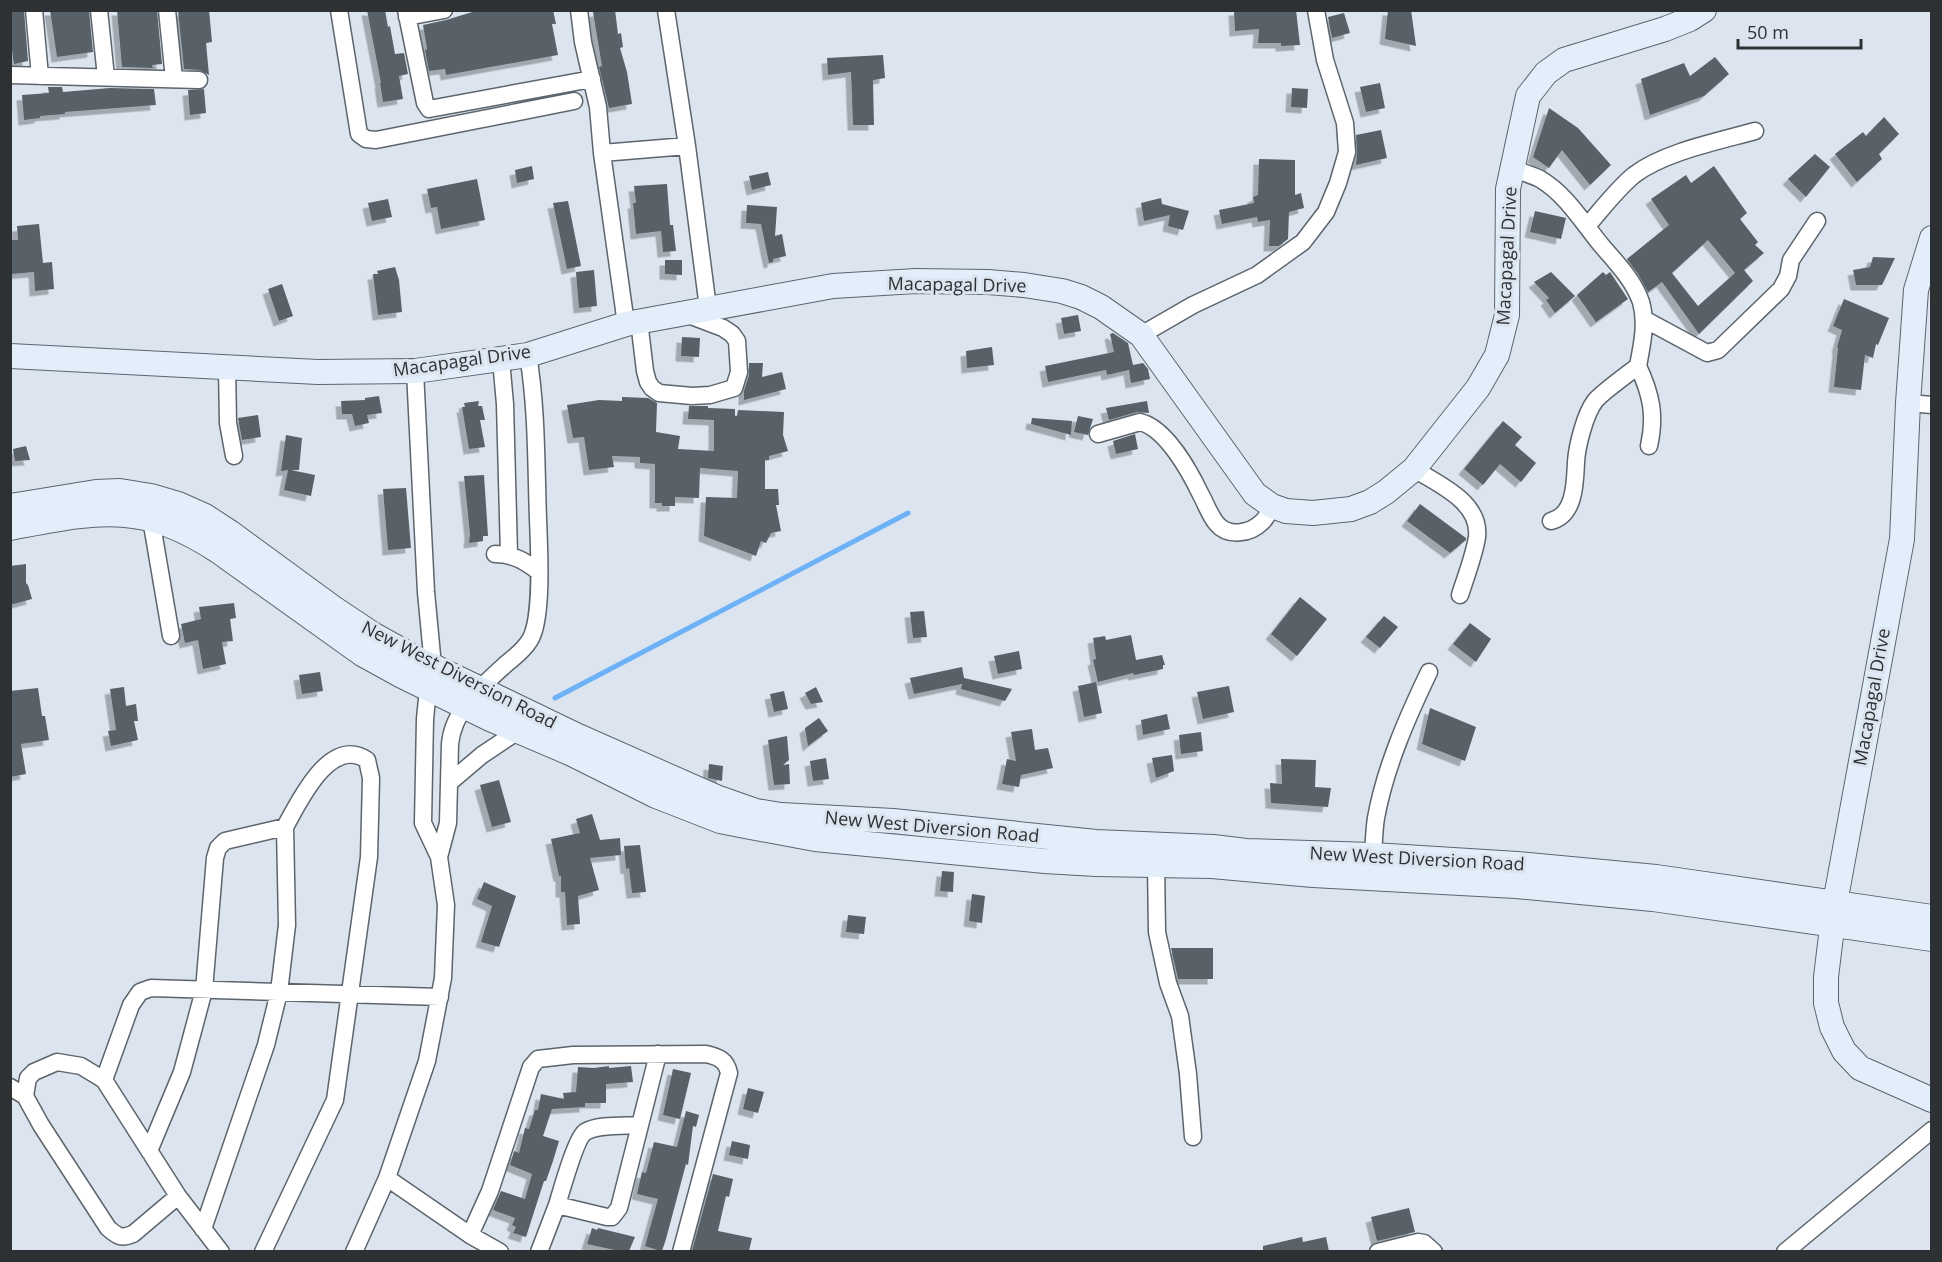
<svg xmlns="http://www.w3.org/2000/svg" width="1942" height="1262" font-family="'Open Sans',sans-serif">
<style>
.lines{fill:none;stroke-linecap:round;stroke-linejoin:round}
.stream{stroke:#6db2f6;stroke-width:5}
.building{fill:#586068;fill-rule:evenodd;filter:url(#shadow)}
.street-casing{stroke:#5c646c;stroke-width:19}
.secondary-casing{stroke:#5c646c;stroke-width:26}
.street{stroke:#fff;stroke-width:16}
.secondary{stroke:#e2effb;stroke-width:24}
.labels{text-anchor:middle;stroke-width:6;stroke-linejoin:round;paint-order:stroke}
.street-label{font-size:18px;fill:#2d3134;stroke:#dce5ef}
</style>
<defs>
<filter id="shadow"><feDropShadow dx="-5.5" dy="5.5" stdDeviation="0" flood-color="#0004"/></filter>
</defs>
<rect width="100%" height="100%" fill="#dce5ef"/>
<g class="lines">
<path class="stream" d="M555,698L908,513"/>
</g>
<path class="building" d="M10,10H24L28,61L14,64L10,35Z
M50,10H89L93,52L57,57Z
M117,10H157L162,64L152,65L153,68L122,67Z
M178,10H209L212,42L206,43L209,75L200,70L184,69Z
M367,10H385L388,27L390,26L395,54L404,53L408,74L399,76L403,99L383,102L380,83H381Z
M479,10H553L556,24H552L558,55L446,75L445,69L429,71L425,50L427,49L423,25L446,20Z
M604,10H615L618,34L621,33L623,47L620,48L627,72L632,104L609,108L599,67L602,66L593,12Z
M1234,10H1296L1300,45L1281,46V43H1258L1259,29L1235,31Z
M1388,10H1411L1416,46L1385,39Z
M1344,13L1350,33L1332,38L1328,17Z
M883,55L885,78L873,80L874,125H853L851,72L828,75L827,58Z
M1715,57L1729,74L1704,96L1650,115L1641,79L1684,63L1690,76Z
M1380,83L1385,108L1366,112L1360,87Z
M48,87H62L63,92L110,88L154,89L156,105L65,112V114L40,116V118L24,120L22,95L49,93Z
M1292,88L1308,89L1307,108L1291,107Z
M204,89L206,113L190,115L188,90Z
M1549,108L1578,128L1611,165L1590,185L1562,150L1549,168L1533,157Z
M1884,117L1899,134L1879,154L1882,159L1857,182L1835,154L1863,132L1866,136Z
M1381,130L1387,158L1356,165L1357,152L1356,135Z
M1815,154L1830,167L1806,197L1788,179Z
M1259,159L1295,160V195L1301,193L1304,208L1289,212L1288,239L1279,246H1269L1270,220L1258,222L1257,217L1222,224L1219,210L1254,203L1253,197L1258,195Z
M532,166L534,179L517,183L515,170Z
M1714,166L1747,213L1740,219L1758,242L1755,245L1764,253L1744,270L1753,281L1699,334L1662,282L1648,292L1638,274L1627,259L1669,225L1651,199L1686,175L1691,183ZM1708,240L1735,273L1698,306L1672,273Z
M768,172L771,185L752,190L749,176Z
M477,179L485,220L441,229L437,207L431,208L427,189Z
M667,184L670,225H673L676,251L663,252L661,231L636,234L633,203H636L634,186Z
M1161,198L1162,204L1189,211L1183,230L1168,226L1170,215L1144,221L1141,203Z
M388,199L392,217L372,221L368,203Z
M568,201L581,266L567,269L553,203Z
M747,205L777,207L775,236L782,234L786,256L773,259V262L769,263L761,224L746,223Z
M1535,211L1566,218L1561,239L1530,232Z
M39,224L43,263L52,262L54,289L35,291L34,272L12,274L10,240H18L17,226Z
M1873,257L1895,258L1882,285H1856L1853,270L1870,267Z
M665,260H682V275L665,274Z
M395,267L399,280L402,312L378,315L373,274H378L377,271Z
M594,270L597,306L579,308L576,272Z
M1551,272L1575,296L1555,313L1546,300L1549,298L1534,282Z
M1603,272L1606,275L1610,272L1628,299L1596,322L1577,295Z
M282,284L293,316L279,321L268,289Z
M1844,299L1889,318L1878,345L1876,344L1873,358L1865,355L1861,390L1834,387L1838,348L1837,347L1842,330L1833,326Z
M1078,315L1081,331L1064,334L1061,318Z
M1113,333L1128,343L1133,365L1143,363L1148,369L1150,379L1131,383L1129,370L1107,375L1106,370L1048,382L1045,366L1114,352L1110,334Z
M682,337L700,338L699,357L681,356Z
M992,347L994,365L967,368L966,351Z
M749,363H763L762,377L782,372L786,389L744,400V391L749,375Z
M379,396L382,413L367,415L369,423L355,426L352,414H342L341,401L365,400V398Z
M622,397L648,398L657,403L656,432L680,436L678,449L714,451V420L688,419L689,406H708V408L735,409V416H737L738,410L784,412L783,435L788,451L769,456V460H765V489H778L779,505H776L781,531L771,533L766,543L761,541L756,556L704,536L706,497L737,498L738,471L700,468L699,498L675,497V506H662V503H655V464L640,463V457L612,456L614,467L589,470L584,437L573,438L567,405L599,400L622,401Z
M479,401L478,406H482L485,420H480L485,447L469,449L462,407H465L464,403Z
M1147,401L1149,413L1137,412L1109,420L1106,408Z
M258,415L261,437L242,440L238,418Z
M1078,416L1093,419L1088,435L1074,432Z
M1032,418L1072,421L1071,435L1031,424Z
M1503,421L1522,437L1515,445L1536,463L1521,482L1500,464L1483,485L1464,469Z
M1135,434L1138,449L1116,454L1113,441Z
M286,435L302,438L299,470H291L315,475L311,496L284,490L288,470L281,471Z
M26,446L30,460L15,461L13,449Z
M484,475L488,536H483V541L469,543L470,534L464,476Z
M406,488L411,548L388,550L383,489Z
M1420,504L1466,538V540L1450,553L1407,521Z
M26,564V583L28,585L32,599L10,605V566Z
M1300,597L1327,619L1297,656L1271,634Z
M234,603L236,618L230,619L233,641L222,642L226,664L203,669L198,640L185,643L181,624L201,619L199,607Z
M924,611L927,637L913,638L910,612Z
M1384,616L1398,627L1380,648L1366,637Z
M1470,623L1491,639L1476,662L1453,644Z
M1131,635L1136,660L1162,655L1165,665H1163V669L1134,675L1133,673L1098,682L1093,660L1096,659L1093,638L1105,636L1106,640Z
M1019,651L1022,669L998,674L994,656Z
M962,667L964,678L1012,689L1005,701L961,689L962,684L914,694L910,678Z
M320,672L323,691L302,694L299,675Z
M1096,682L1102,713L1084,717L1078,686Z
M1229,686L1234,712L1203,719L1197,692Z
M124,687L126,706L136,704L138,721H134L138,740L111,746L108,731L116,730L110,689Z
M816,687L823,702L811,704L805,693Z
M38,688L42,716H45L49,740L21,744L26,774L10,777V691Z
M784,691L788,709L774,712L770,694Z
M1430,708L1476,727L1465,761L1422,744Z
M1167,714L1170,729L1143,735L1141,720Z
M819,718L828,731L808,746L805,728Z
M1032,729L1035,750L1048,748L1053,768L1021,775L1019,787L1002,784L1007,759L1016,761L1011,732Z
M1201,732L1203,751L1181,754L1179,735Z
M787,736L789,760L783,765L789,764L790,784L774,785L768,740Z
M1172,755L1174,771L1156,778L1152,758Z
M826,758L829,779L813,781L810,761Z
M1281,759L1316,760L1315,787L1331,788L1328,807L1271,803L1270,783L1282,784Z
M709,764L723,766L722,781L708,778Z
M499,780L511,822L492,827L480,785Z
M592,814L600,840L620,838L621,855L590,858L599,890L578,896L580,924L567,925L565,892H561V876H559L551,839L580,833L576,819Z
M640,845L646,892L632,893L629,868L626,869L624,846Z
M942,871L954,872L953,892L940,891Z
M484,882L516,896L499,947L481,942L492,906L477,899Z
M972,894L985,896L982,923L969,921Z
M848,915L866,917L864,934L846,932Z
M1171,948H1213V979H1178Z
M609,1066V1068L631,1066L633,1082L606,1084V1103H585V1107L552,1109L543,1136L559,1141L553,1161L546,1181H544L526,1237L513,1233L516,1227L512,1225L515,1218L493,1210L501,1191L525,1199L532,1174L510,1165L514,1151L519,1153L525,1128L529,1129L535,1110H538L541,1094L564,1099L563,1093L576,1092L578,1067L594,1068Z
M673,1069L691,1073L680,1119L663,1115Z
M748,1088L764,1092L758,1113L743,1109Z
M686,1111L699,1115L696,1127L693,1126L688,1165L686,1164L666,1239L662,1251H660L645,1246L658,1199L637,1194L642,1172L646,1173L654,1142L677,1147Z
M732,1141L750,1145L748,1159L729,1155Z
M713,1174L733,1179L729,1197L726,1196L718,1231L752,1238L749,1251H692Z
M1409,1208L1415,1232L1377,1241L1371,1217Z
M592,1228L597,1230L598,1228L635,1237L629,1251H619L587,1244Z
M1302,1237L1303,1242L1326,1237L1329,1251H1263V1246Z"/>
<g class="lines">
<defs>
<path id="street" d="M34,10L40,76
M99,10L106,77
M167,10L174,79
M339,10L359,134L366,139L376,140L574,101
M406,10L425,103L429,109L592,79
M579,10L583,42L598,107L602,153L626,324
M666,10L687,146L708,308
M407,17L444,10
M10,75L199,80
M602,153L687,146
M1514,169C1522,172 1532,175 1540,179C1566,194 1583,223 1602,246C1616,262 1634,281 1641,302C1647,323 1642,345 1638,366C1629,373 1601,393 1595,401C1585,414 1577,446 1576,462C1575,483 1575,515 1551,521
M1587,226C1602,209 1617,189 1634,175C1664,152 1719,141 1755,131
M1644,319L1707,353L1718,350L1781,289L1788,276L1791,260L1817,221
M639,321L645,371L648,382L652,388L659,393L692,396L710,395L734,388L739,372L737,341L732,334L723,328L686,314
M1141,335L1193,305L1257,275L1303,242L1326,212L1338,183L1347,152L1345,123L1325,60L1316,10
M501,360L505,404L509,554
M1638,366C1651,394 1656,415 1649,446
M227,368L228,423L234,456
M1908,403L1932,405
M1098,434L1140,422C1166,428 1190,472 1201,495C1206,504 1210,516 1217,524C1228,537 1250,534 1262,522C1266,519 1269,511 1272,506
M1414,469C1438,484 1481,502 1477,537C1474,556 1466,576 1460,595
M151,519L171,636
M495,554C513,554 525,561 539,572
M449,783L482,755L518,731
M1373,855C1374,843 1374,830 1376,818C1385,768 1407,718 1429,672
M439,857L448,823L450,744C453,710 482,686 506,664C515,657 526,648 531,638C543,615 539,546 538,519C536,464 537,409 528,355
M1156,864L1157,932L1168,983L1180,1016L1188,1074L1193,1137
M104,1080L131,1005L140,992L151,988L440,997
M10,1087L25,1096L41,1125L108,1228C117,1236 121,1239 133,1234L178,1196
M25,1096L28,1078L34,1072L57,1062L81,1066L104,1080L178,1196L221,1252
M149,1151L182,1072L204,990L215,858L218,848L225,841L285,827C299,802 330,735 367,760L371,778L369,857L335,1100L263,1252
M387,1178L470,1235L500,1252
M557,1205C561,1192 576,1138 585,1132C597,1124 625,1126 640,1125
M203,1229L266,1045L279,992L287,925L285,827
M470,1235L490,1191L531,1067L538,1059L573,1055L706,1054C719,1057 726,1060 729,1073L681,1252
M354,1252L387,1178L427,1061L443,978L446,905L439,857L423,823L425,719L428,689L433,666L426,592L415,371
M539,1252L557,1205L607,1217H612L619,1208L658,1054
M1378,1252L1418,1242L1424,1243L1434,1252
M1785,1252L1932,1130"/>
<path id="secondary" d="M1932,238L1916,290L1908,403L1902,539L1835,903L1826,977V1003L1832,1027L1844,1051L1860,1068L1932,1100
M10,356L318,372L415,371L528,355L626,324L833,286L916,281L988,282L1024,285L1062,291L1081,297L1101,307L1141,335L1255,494L1272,506L1286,511L1313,513L1351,509L1370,502L1386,492L1414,469L1478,388L1497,355L1507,315L1508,189L1528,96L1546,73L1564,60L1665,29L1690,19L1704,10
M10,506L96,492L120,491L151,496L178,504L205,516L231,533L332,607L374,635L412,656L578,736L716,797L756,811L781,815L893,821L1096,842L1213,847L1246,851L1373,855L1517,864L1656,877L1932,917
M10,528C97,512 140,500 218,551L362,654L402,676L490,719L572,754L656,796L720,821L740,825L815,839L1045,861L1096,864L1212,866L1313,875L1516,886L1653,899L1932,939"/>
</defs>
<use href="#street" class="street-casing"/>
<use href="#secondary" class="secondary-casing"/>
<use href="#street" class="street"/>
<use href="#secondary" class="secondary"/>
</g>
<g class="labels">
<g class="street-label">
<text transform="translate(1507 256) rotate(-87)" y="6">Macapagal Drive</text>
<text transform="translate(957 285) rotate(1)" y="6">Macapagal Drive</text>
<text transform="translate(462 361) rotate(-8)" y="6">Macapagal Drive</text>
<text transform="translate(459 675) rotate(27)" y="6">New West Diversion Road</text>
<text transform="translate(1872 697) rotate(-80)" y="6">Macapagal Drive</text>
<text transform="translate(932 827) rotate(5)" y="6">New West Diversion Road</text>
<text transform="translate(1417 859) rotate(3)" y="6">New West Diversion Road</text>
</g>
</g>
<rect width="1942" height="1262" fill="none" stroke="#2d3134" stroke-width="24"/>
<path d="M1738 39v9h123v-9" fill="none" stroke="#2d3134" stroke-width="3"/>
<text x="1747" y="39" font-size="18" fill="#2d3134" stroke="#dce5ef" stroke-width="4.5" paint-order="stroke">50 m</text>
</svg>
